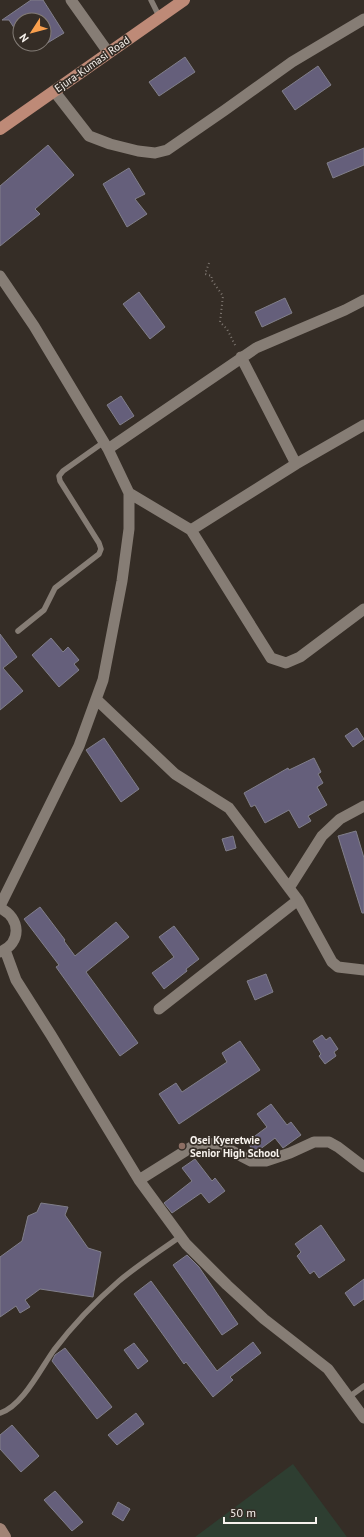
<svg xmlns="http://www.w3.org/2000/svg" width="364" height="1537" font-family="'PT Sans',sans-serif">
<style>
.green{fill:#2e3e31}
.building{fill:#655f7b;stroke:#817f8a}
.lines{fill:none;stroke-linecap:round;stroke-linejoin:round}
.path{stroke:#807973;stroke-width:2;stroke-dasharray:1 3;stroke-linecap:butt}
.lane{stroke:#867d75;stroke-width:5.5}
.street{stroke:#867d75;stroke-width:11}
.secondary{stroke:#a28476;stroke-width:12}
.primary{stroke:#be8a77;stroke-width:12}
.education-dot{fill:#8d6e63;stroke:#352d26;stroke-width:1.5}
.labels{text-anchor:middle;stroke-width:3.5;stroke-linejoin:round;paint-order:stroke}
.street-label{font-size:11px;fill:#f7f2ed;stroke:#352d26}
.poi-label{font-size:11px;font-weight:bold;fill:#f7f2ed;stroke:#352d26;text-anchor:start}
</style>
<rect width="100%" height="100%" fill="#352d26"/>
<path class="green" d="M293,1464L347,1537H195Z"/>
<path class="building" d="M31,0H43L64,33L44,45V20H20V37L9,20H2Z
M185,57L195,72L159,96L149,82Z
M318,66L331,85L295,110L282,91Z
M48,145L74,175L35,209L40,214L0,246V186Z
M364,148V165L333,178L327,163Z
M129,168L145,194L135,199L147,214L127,227L103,184Z
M139,292L165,327L150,339L123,304Z
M285,298L292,313L262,327L255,312Z
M121,396L134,416L120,425L107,405Z
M0,634L17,657L3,668L23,691L0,710Z
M51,638L63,652L68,647L79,660L74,664L79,670L59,687L32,655Z
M357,728L364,739L353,747L345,736Z
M104,738L139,789L121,802L86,750Z
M314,758L321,772L318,774L323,783L317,787L327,805L308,816L311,821L299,828L289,810L265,823L255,805L251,807L244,793L288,768L289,770Z
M356,831L364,858V913H362L338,836Z
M233,836L236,848L226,851L222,839Z
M40,907L65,940L64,941L75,956L116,922L129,937L86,972L138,1043L120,1056L56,967L59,965L24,919Z
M174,926L199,959L186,969L187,971L164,989L152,973L174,957L159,937Z
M266,974L273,992L255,1000L247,981Z
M322,1035L326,1040L330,1037L338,1049L334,1052L336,1056L325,1064L319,1056L321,1054L313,1041Z
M240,1041L260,1070L179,1124L159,1094L176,1083L182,1092L227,1062L222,1053Z
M271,1104L287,1125L291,1122L301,1135L283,1148L275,1138L255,1153L247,1142L267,1127L257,1114Z
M195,1159L212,1181L215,1178L225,1191L209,1203L201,1193L172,1213L164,1203L192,1181L182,1168Z
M41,1203L68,1207L65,1215L88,1248L101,1252L93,1297L40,1289L25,1300L30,1307L20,1313L16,1306L0,1317V1257L22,1241L28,1216L37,1212Z
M321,1225L345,1260L319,1278L314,1271L310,1274L297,1256L301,1252L295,1244Z
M187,1255L199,1267L238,1324L222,1335L173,1265Z
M364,1279V1299L354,1306L345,1293Z
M151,1281L217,1371L253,1342L261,1353L230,1377L233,1380L213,1397L186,1362L184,1364L134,1294Z
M134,1343L148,1361L138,1369L124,1350Z
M65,1348L112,1407L97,1419L52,1361L55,1355Z
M136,1413L144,1424L117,1445L108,1435Z
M12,1425L39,1456L21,1472L0,1449V1435Z
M55,1491L83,1522L72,1531L44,1500Z
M118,1502L130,1509L123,1521L112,1514Z"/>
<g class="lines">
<path class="path" d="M209,263L205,274L212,276L211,279L223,296L220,322L227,329L236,347"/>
<path class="lane" d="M151,0L159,16
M18,631L44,610L55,588L99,554L101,549L99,543L60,481L59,476L63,471L104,442
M349,1397L364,1386
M0,1413C22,1407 41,1368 54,1350C73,1325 96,1301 119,1281C138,1265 160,1251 181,1236"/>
<path class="street" d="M71,0L108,52
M54,91L89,136L110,144L138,151L155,153L167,150L225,110L292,62L364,19
M0,276L34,326L108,449L129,493V529L122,581L103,680L79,746L0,906
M241,357L296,464
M108,449L256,348L345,310L364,300
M129,493L191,530L271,658L286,663L300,657L364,609
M191,530L296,464L364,425
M96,699L175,774L229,808L298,900L332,962L338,967L364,970
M289,888L322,836L340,819L364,806
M0,908C21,918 22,943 0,952
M5,950L16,980L51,1035L139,1180L186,1244L227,1285L264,1319L328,1369L364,1418
M159,1009L298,900
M139,1180L198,1143L218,1144L251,1161H266L290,1153L314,1142H329L338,1147L364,1167"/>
<path class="secondary" d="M0,1529L5,1537"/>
<path class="primary" d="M0,129L184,0"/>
</g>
<circle class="education-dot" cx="182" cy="1146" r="4"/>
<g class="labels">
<g class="street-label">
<text transform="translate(92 64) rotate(-35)" y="4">Ejura-Kumasi Road</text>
</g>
<g class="poi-label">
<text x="190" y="1144">Osei Kyeretwie<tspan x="190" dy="13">Senior High School</tspan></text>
</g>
</g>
<g transform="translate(32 32) rotate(234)"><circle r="19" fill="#352d26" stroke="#837c76"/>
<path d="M0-3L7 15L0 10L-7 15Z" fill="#f99f4d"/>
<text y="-6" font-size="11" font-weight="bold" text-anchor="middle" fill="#f7f2ed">N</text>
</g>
<path d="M224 1517v6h92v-6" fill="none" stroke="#f7f2ed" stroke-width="2"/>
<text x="230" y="1517" font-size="12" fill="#f7f2ed" stroke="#352d26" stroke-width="3" paint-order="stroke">50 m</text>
</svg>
